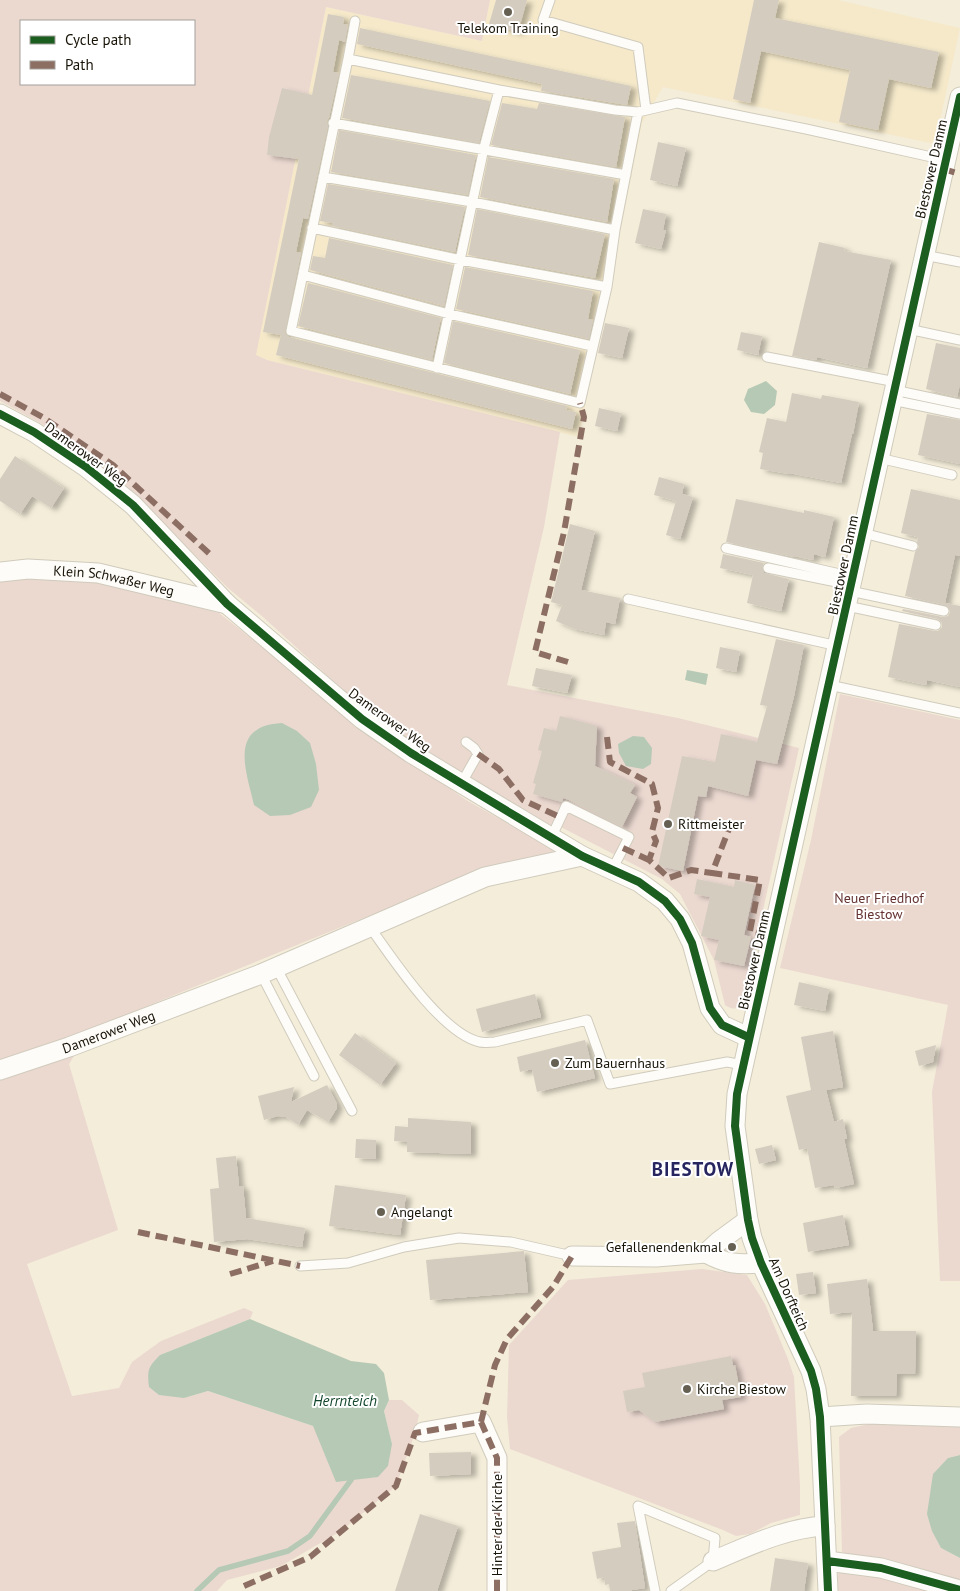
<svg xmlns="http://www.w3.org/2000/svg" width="960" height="1591" font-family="'PT Sans',sans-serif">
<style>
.built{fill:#f5e9ca}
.green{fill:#ebd9d0;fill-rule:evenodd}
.water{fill:#b6c9b5}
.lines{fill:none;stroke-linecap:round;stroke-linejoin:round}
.stream{stroke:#b6c9b5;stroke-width:5.5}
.building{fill:#d5ccc0;filter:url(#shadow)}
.service-casing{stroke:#d0cbbc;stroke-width:11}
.minor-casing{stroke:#d0cbbc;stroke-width:21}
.service{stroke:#fdfcf9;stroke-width:9}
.minor{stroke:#fdfcf9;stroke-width:19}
.quiet{stroke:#8d6e63;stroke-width:6;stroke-dasharray:12 6;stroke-linecap:butt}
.cycleway-casing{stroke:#fff;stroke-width:11}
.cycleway{stroke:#1b5e20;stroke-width:8}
.poi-dot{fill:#666052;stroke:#fff;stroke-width:2}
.labels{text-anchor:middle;stroke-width:4;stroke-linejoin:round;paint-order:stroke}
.poi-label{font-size:14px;fill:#191408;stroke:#fff;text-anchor:start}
.street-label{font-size:14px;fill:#191408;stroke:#fff}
.park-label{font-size:14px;fill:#653232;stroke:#fff}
.water-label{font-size:15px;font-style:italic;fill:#11462b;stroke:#fff}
.district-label{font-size:19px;font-weight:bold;letter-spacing:1px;fill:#27255f;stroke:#fff}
</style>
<defs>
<filter id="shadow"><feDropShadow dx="5.5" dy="3" stdDeviation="2.5" flood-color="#0004"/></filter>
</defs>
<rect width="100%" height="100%" fill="#f4edda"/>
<path class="built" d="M490,0H838L960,28L935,144L663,87L642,123L579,437L267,360L255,355L326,7L482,41Z"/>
<path class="green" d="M0,0H490L482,41L326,7L256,355L267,360L560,432L544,527L507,685L678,718L799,748L742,1005C736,1010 731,1009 725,1005L714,960L680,894L662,879L553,823L552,826L473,781L367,712L263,617L228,588L111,471L40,423L0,401ZM21,21H194V84H21Z
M26,576L96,580L219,613L358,722L466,800L555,850L548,855L479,871L91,1029L69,1064L118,1230L27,1264L72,1396L119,1388L132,1362L161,1341L244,1308L253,1312L250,1319L160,1355L184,1398L208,1391L313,1426L316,1431L392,1444L384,1411L389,1400H402L419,1415L415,1433L396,1486L341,1531L281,1566L227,1580L217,1591H0V581Z
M840,694L960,720V1281H940L932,1092L948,1005L780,968L811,840Z
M702,1269L747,1275L765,1304L788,1359L794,1377L800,1485V1515L771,1523L750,1534L736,1536L723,1530L510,1449L507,1417L509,1345L568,1280Z
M914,1422L960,1426V1455L948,1458L941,1548L960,1558V1583L852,1557L842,1552L839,1437L851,1428L869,1424Z
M850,1568L938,1591H837L838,1574L842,1569Z"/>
<path class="water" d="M766,381L777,391L775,405L764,414L751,412L744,400L748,389Z
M687,670L708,674L706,685L685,680Z
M282,723L297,731L310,743L316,764L319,790L311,807L290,815L270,816L254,805C246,770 228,726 282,723Z
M633,736L644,737L652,748L651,764L643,769L626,766L619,753L618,744Z
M250,1319L351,1361L376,1364L384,1373L389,1400L384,1411L392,1444L388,1466L378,1477L336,1482L313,1426L208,1391L184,1398L159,1395L149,1387C147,1370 148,1367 160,1355Z
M960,1455V1558L941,1548L932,1531L927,1514L933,1474L948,1458Z"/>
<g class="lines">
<path class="stream" d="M197,1591L219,1570L288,1551L310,1536L351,1480"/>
</g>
<path class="building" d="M496,0H527L518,32L489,24Z
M754,0H779L775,18L939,52L931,88L889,79L878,130L839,122L850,70L761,51L750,103L733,99Z
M328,14L344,17L343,24L348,25L345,42L339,40L333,72L339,73L329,118L327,121L328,126L308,219L303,218L296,252L301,253L285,333L289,337L567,406L566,410L576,412L572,429L276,355L281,335L263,332L299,159L267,155L269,137L282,88L312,95Z
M360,28L631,86L627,105L541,91L542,84L357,44Z
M351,75L490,101L479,143L342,118Z
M502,103L537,109L539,103L625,117L616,167L491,145Z
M339,130L476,155L468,195L331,172Z
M658,142L686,148L677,186L650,180Z
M488,157L614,179L607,222L480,197Z
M328,184L465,207L455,252L332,226V223L320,221Z
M477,209L605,234L595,278L468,255Z
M643,209L666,214L663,230H666L661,249L635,243Z
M329,238L453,265L444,306L310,270L313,256L325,258Z
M819,242L845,248L844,251L891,260L867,368L817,357L816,360L792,356Z
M465,267L593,291L588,319L593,320L589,339L456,309Z
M308,283L441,318L432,360L298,326Z
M453,321L580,350L570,394L444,363Z
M605,323L629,328L622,358L598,353Z
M741,332L762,336L758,355L737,350Z
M936,343L960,348V384L957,397L926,389Z
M792,393L821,399L822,395L859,402L853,434H852L841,483L789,473V474L760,469L763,453L759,452L767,418L786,422Z
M599,408L621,413L617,431L595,426Z
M927,414L960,420V464L918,455Z
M15,456L64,488L51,508L32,496L20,514L0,501V479Z
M659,477L684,484L682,494L693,497L680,539L666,535L676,501L654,495Z
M911,489L960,500V556L955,555L945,603L960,606V687L927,680L926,685L888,677L899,624L935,631H938L942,627V623L938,619L902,611L903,609L943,617L948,616L950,612L948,607L945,605L905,596L915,552L919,547L917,542L918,537L901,533Z
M736,499L804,513V510L834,517L825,557L814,554L813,560L794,556V557L726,542Z
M570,524L595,531L581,590L620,598L615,624L606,622L604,635L574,629L556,621L562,605L551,602Z
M723,554L764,563L762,567L764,573L789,579L781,611L747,603L753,575L720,568Z
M776,639L804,645L794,696L777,764L756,760L748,796L708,786L706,797L698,796L683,871L658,866L682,756L715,762L721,734L757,742L767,706L760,705Z
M720,647L740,651L736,672L716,668Z
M536,668L572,675L567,693L532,686Z
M560,716L597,726L595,766L635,785L630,793L637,797L622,827L569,800L563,798L562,802L533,794L536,784L533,783L542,751L538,750L544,728L556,731Z
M697,879L734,887L735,880L755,885L744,935L751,937L744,966L714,960L719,940L701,936L710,897L694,894Z
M799,982L829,989L825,1011L794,1005Z
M535,994L541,1017L482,1032L476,1009Z
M833,1031L843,1087L826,1090L834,1122L843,1119L847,1139H844L854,1184L835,1188L834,1185L815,1188L807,1148L799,1150L786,1096L811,1090L801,1037Z
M355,1033L396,1063L380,1085L339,1055Z
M585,1040L595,1078L537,1092L532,1069L520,1072L517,1057Z
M936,1045L933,1062L919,1066L915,1051Z
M327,1085L337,1104V1108L328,1122L307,1110L298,1125L286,1117L278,1116L264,1120L258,1096L294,1087L291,1102Z
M408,1118L471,1122V1154L407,1152V1142L394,1141L395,1126L408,1127Z
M356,1139L376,1140V1159L355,1158Z
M772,1145L776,1160L759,1164L755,1149Z
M236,1156L239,1186H243L246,1218L305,1228L302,1247L247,1239L214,1242L210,1189L219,1188L216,1158Z
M335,1185L406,1195L400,1235L329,1226Z
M843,1215L849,1245L808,1252L803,1223Z
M524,1251L528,1292L430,1300L426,1260Z
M813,1272L816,1293L799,1295L796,1274Z
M867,1279L873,1331H916L915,1374H897L896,1396H851L852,1312L830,1314L827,1284Z
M731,1356L733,1366L735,1365L741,1397L722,1400L724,1409L655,1422L639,1410L627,1412L623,1391L645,1387L642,1373Z
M471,1452V1474L430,1476L429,1453Z
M420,1514L458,1526L437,1591H395Z
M635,1521L645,1588L632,1590V1591H610L609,1584L605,1585L604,1577L597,1579L592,1552L621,1547L617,1523Z
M775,1558L808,1563L804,1591H770Z"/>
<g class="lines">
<defs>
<path id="service" d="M550,0L543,20L638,47L646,110
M348,59L355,21
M638,112L615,230L607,287L580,403L291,331L348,59L499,90L615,110L638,112L677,103L806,129L945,160
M333,123L626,175
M323,177L472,202L615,230
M312,228L461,260L607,287
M924,255L960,262
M303,275L449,314L592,346
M908,329L960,340
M767,357L896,382
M437,368L484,148L499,90
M894,390L960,404
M892,400L960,414
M879,458L952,475
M863,533L913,546
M726,548L853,577
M768,568L851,585
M850,591L944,611
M628,599L838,646
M847,606L936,625
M829,685L960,713
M461,784L478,754L474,748L466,742
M551,838L566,806L629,837L612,870
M370,927C392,958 442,1034 480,1042C485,1043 490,1042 495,1042L587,1020L610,1084L727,1062L743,1065
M276,967L352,1111
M261,974L314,1076
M300,1266L348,1263L404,1247L459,1238L511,1242L572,1256
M638,1506L715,1538L713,1561L671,1591
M638,1506L655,1591"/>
<g id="minor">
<path d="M0,414L34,432L86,467L133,505L227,604L362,719L411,753L517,817L582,856L639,882L665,901L680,919L692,943L710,1008L722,1025L748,1037"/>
<path id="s1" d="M0,572L28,569L98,573L227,604"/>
<path id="s2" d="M0,1070L69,1047L261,974L485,877L582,856"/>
<path d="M706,1253C726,1264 738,1265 761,1263"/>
<path d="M572,1256L656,1257L706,1253L718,1242L748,1220"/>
<path d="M820,1417L867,1414L960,1417"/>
<path d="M423,1432L481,1422L497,1458V1591"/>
<path d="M713,1561C749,1546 785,1528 825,1526"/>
<path d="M827,1561L881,1568L960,1590"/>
<path d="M828,1591L820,1417L816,1389L811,1371L761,1263L752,1238L748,1220L735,1126L737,1094L960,97"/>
</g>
</defs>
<use href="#service" class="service-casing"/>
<use href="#minor" class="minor-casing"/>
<use href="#service" class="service"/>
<use href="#minor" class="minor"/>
<path class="quiet" d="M943,169L960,174
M0,394L44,418L113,465L213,557
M568,662L535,652L564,532L584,417L580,403
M607,737L610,762L652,784L658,808L652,832L656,841L649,860L669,878L691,870L712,873
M478,754L499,769L523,800L560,817
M732,821L712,873L760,880L750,931L761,934
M623,848L649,860
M138,1232L300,1266
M230,1274L273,1261
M481,1422L495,1365L507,1339L553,1287L572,1256
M244,1586L310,1557L396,1486L415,1433L481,1422L497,1458V1591"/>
<defs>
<path id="cycleway" d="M0,414L34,432L86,467L133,505L227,604L362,719L411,753L517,817L582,856L639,882L665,901L680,919L692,943L710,1008L722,1025L748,1037
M827,1561L881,1568L960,1590
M828,1591L820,1417L816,1389L811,1371L761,1263L752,1238L748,1220L735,1126L737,1094L960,97"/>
</defs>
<use href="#cycleway" class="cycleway-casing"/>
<use href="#cycleway" class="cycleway"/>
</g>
<g class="poi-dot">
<circle cx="508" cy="12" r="5"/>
<circle cx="668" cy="824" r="5"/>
<circle cx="555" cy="1063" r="5"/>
<circle cx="381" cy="1212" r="5"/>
<circle cx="732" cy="1247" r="5"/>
<circle cx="687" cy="1389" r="5"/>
</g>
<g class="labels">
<g class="poi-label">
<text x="508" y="33" text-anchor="middle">Telekom Training</text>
<text x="678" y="829">Rittmeister</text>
<text x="565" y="1068">Zum Bauernhaus</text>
<text x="391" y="1217">Angelangt</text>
<text x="722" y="1252" text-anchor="end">Gefallenendenkmal</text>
<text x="697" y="1394">Kirche Biestow</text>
</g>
<g class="street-label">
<text transform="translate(931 169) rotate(-77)" y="5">Biestower Damm</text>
<text transform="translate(86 454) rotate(36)" y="5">Damerower Weg</text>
<text transform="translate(843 565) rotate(-78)" y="5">Biestower Damm</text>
<text dy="5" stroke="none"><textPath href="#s1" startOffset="115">Klein Schwaßer Weg</textPath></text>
<text transform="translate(390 720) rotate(36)" y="5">Damerower Weg</text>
<text transform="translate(754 960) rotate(-77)" y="5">Biestower Damm</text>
<text dy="5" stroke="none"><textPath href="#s2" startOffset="115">Damerower Weg</textPath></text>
<text transform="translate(789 1294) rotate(66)" y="5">Am Dorfteich</text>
<text transform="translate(497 1525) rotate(-90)" y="5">Hinter der Kirche</text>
</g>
<g class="park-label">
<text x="879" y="903">Neuer Friedhof<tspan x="879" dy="16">Biestow</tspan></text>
</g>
<g class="water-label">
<text x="345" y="1406">Herrnteich</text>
</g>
<g class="district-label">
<text x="693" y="1176">BIESTOW</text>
</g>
</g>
<rect x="20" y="20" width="175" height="65" fill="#ffffff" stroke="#a3a19c"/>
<rect x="30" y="36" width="25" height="8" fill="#1b5e20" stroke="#a3a19c"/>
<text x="65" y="45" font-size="15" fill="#191408">Cycle path</text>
<rect x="30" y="61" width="25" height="8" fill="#8d6e63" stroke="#a3a19c"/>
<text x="65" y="70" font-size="15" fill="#191408">Path</text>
</svg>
